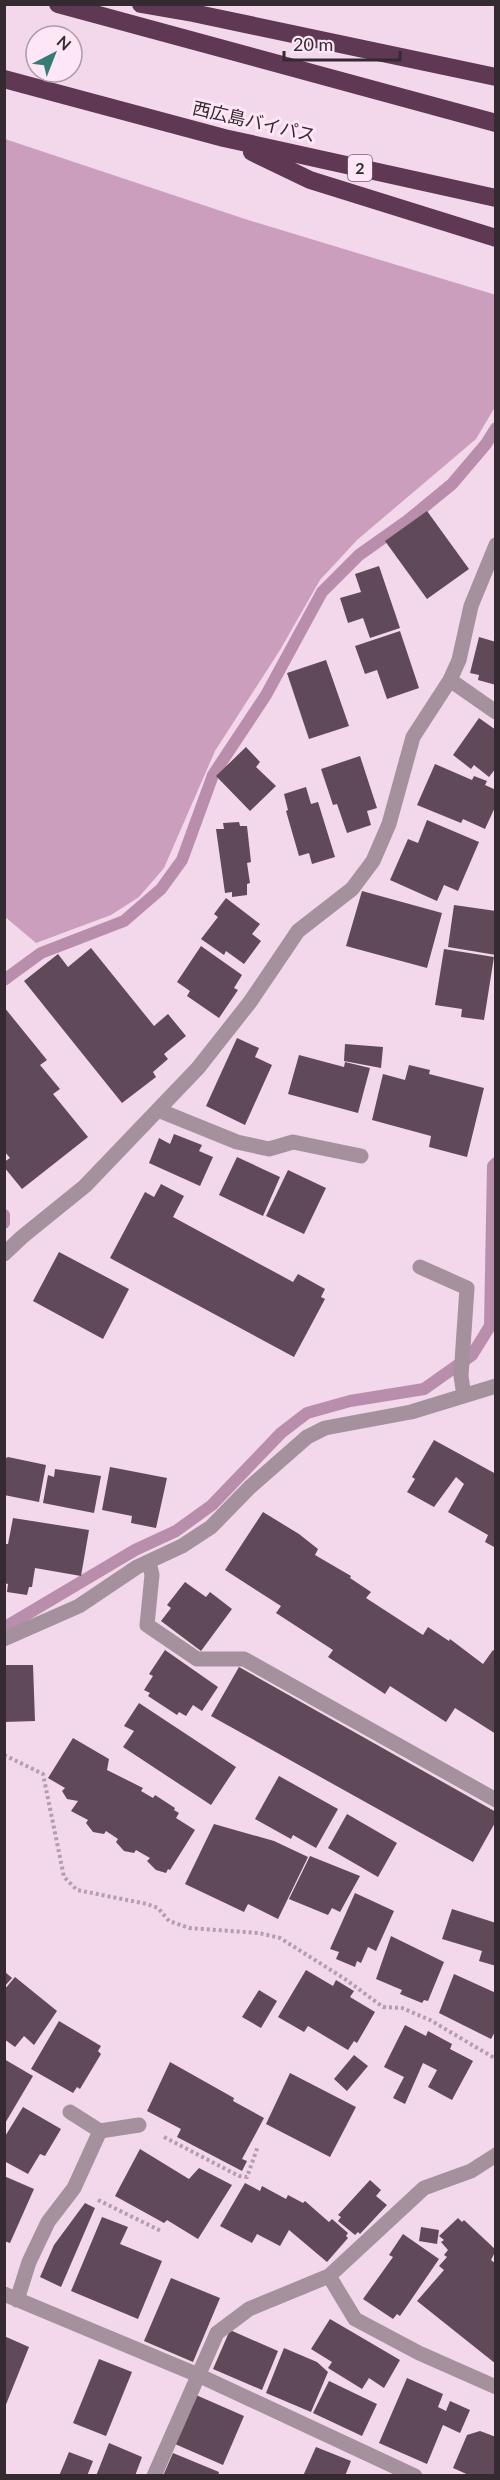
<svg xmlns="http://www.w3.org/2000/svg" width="500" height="2480" font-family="Lato,'Noto Sans JP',sans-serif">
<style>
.forest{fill:#cc9ebe}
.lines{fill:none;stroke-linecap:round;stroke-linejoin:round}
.stream{stroke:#b98dac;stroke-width:12}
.building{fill:#604959}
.path{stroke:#b49ead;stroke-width:4;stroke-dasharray:3 3;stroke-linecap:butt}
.minor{stroke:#a5919e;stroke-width:15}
.highway{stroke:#5f3854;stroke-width:18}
.labels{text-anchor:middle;stroke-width:6;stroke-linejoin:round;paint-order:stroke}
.shield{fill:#fde6f5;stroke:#71626c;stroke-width:1.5}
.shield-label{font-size:16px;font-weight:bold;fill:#352a31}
.street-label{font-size:18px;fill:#352a31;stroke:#fde6f5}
</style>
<rect width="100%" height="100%" fill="#f3d7ea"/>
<path class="forest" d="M5,139L248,220L496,295L495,407L476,439L357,540L320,580L280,650L215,751L164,868L139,897L111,915L36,943L4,916Z"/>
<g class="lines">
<path class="stream" d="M4,980L41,953L124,921L161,889L182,860L213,775L266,695L322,592L359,555L407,521L452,484L486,444L496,428
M4,1215V1223
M7,1626L135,1550L176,1531L212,1505L281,1433L307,1413L350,1401L424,1389L472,1355L490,1326L493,1166L496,1163"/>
</g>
<path class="building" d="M427,511L469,569L427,599L385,541Z
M379,566L400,628L370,638L363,618L348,623L340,598L361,592L355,574Z
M400,631L419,688L387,699L377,670L365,674L355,646Z
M479,637L496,642V685L478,680L479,675L470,673Z
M326,660L349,726L309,739L287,673Z
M479,718L496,730V768L489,777L474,765L471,769L453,755Z
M246,747L260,762L256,767L276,786L250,811L216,776Z
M360,756L377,808L367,811L371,825L347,833L337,804L333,805L321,769Z
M435,764L472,780L474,776L487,781L485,785L496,790V805L485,829L463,819L461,823L417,805Z
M306,787L311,804L318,802L335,857L312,864L309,853L299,856L286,811L288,810L284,794Z
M427,820L479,842L458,891L444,885L437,901L390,880L408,839L418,843Z
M239,822L240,826H247L251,862L247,863L250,883L247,884V895L232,897V892L225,893L216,829H224L223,823Z
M362,891L442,913L427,968L346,946Z
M226,898L260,924L252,934L261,941L244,964L226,951L224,955L201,939L218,917L214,914Z
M454,905L496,911V955L448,947Z
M201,946L242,975L234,988L238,990L219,1018L187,996L190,991L177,982Z
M91,948L154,1026L168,1014L186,1036L164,1054L168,1059L153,1072L156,1077L122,1103L24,981L58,954L68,967Z
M444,949L494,957L484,1020L461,1017L462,1009L435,1005Z
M4,1007L47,1060L40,1065L60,1089L53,1094L88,1137L22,1189L4,1167V1162L10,1158L4,1151Z
M237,1038L259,1048L255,1057L272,1065L245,1125L206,1106Z
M345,1044L383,1047L381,1068L344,1061Z
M299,1055L344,1067L345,1062L370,1068L358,1113L288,1094Z
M409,1065L430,1070L429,1074L484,1088L467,1157L429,1147L431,1136L372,1120L383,1074L405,1080Z
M174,1134L202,1145L199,1151L213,1157L200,1186L149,1163L159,1138L170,1144Z
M237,1157L280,1177L263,1216L219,1195Z
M288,1170L326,1188L304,1234L266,1216Z
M161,1184L184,1196L173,1217L293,1282L298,1274L325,1289L321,1297L325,1299L294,1357L110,1258L145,1192L154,1197Z
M59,1252L129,1289L103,1339L33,1301Z
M434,1440L496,1474V1548L485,1542L488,1535L448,1512L464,1484L456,1477L434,1507L407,1492L415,1479L412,1477Z
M8,1457L46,1465L39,1502L4,1495V1459Z
M110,1467L167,1478L156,1528L131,1523L132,1516L102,1510Z
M55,1469L101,1476L94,1513L43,1503L48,1475L54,1477Z
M263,1512L299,1534L318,1549L315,1555L351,1576L350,1578L371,1592L366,1598L423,1635L428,1627L449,1641L450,1639L483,1664L493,1650L496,1652V1734L455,1708L446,1722L390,1686L385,1694L328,1657L333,1650L276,1613L281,1606L225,1570Z
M13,1518L89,1530L81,1576L35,1568L32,1587H29L27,1595L7,1592L8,1584L4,1583V1544H8Z
M185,1582L206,1597L210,1592L232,1609L201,1651L161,1621L171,1608L167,1605Z
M165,1650L218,1687L202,1711L193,1705L186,1716L179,1712L177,1715L148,1696L150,1693L144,1690L153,1676L149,1674Z
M4,1665H33L35,1721L4,1722Z
M239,1667L496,1812V1821L473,1862L211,1716Z
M139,1703L236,1767L211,1805L123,1747L134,1731L124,1726Z
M73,1738L109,1759L107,1770L143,1788L141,1791L153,1798L155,1795L175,1808L174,1810L179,1813L176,1818L195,1830L170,1870L168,1869L166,1873L156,1870L147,1861L150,1858L136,1850L134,1853L124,1851L116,1842L118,1839L106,1831L104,1834L93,1832L86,1823L88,1820L71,1811L78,1801L67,1799L62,1791L65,1788L48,1778Z
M279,1776L338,1809L316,1848L293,1835L291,1839L255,1819Z
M347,1814L397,1843L378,1877L328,1848Z
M214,1824L274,1841L308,1857L278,1919L248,1904L244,1912L185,1884Z
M310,1856L360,1876L340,1912L332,1908L328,1915L289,1899Z
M355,1893L394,1911L376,1951L368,1947L361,1963L357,1961L355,1967L336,1959L339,1952L330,1949Z
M452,1909L496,1923V1966L479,1961L482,1951L442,1939Z
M391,1936L444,1962L428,2001L424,2000L422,2003L400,1994L402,1990L376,1979Z
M306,1970L333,1986L336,1980L354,1991L350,1997L375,2012L357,2043L354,2041L348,2050L308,2026L304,2032L278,2017Z
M4,1971L12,1978L4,1987Z
M454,1974L496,1993V2030L491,2039L439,2013Z
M15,1977L57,2011L34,2045L24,2036L15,2047L4,2039V1990Z
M259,1990L277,2001L261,2028L242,2017Z
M59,2021L101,2046L98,2051L101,2054L80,2089L77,2087L73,2093L31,2069Z
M405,2025L426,2036L428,2031L452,2044L450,2049L473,2061L452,2100L428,2087L437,2070L423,2063L405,2104L393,2098L404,2077L384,2067Z
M354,2055L368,2066L347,2091L334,2079Z
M4,2059L33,2076L4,2125Z
M170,2062L234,2098L233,2101L264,2118L242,2159L247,2161L242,2171L177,2137L181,2129L147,2111Z
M290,2073L356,2107L330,2157L266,2124Z
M23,2107L61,2129L45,2156L40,2154L28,2174L4,2161V2138Z
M140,2149L189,2179L199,2168L232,2185L198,2239L167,2220L164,2223L115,2196Z
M4,2176L34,2189L10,2243L4,2241Z
M370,2180L381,2190L376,2196L387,2205L360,2234L358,2232L355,2235L338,2221L341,2217L338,2215Z
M245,2183L260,2191L262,2186L286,2199L288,2195L303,2203L305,2201L329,2222L332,2219L348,2233L346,2236L348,2238L327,2262L289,2230L280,2246L257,2234L252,2243L220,2226Z
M85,2203L95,2208L61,2287L40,2277L54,2245Z
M102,2217L128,2227L120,2244L162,2261L138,2319L71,2291Z
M458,2218L462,2222L464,2220L496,2250L491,2260L496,2264V2364L417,2301L444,2270L439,2266L447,2257L444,2255L448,2250L441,2242L444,2240L439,2236Z
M421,2227L439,2230L437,2244L419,2241Z
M403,2234L439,2259L400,2316L397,2314L393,2319L363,2299L393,2257L389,2255Z
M171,2278L220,2298L193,2362L144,2341Z
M330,2319L400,2360L384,2388L369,2378L362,2389L328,2368L332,2362L311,2349Z
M230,2330L278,2351L262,2390L213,2369Z
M4,2336L29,2347L5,2407H4Z
M284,2348L317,2362L328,2372L311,2412L266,2393Z
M99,2359L132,2372L106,2436L73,2423Z
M407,2378L443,2394L438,2407L446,2411L450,2401L470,2410L460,2433L443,2425L427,2464L379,2443Z
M329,2381L377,2404L362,2436L313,2413Z
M196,2395L244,2416L223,2465L175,2444Z
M480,2431L496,2437V2476H471L453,2468L467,2435Z
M109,2443L142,2457L135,2476H96Z
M316,2447L351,2461L345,2476H303Z
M69,2452L93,2461L87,2476H59Z
M173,2453L219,2472L218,2476H163Z"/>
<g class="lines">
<path class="path" d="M4,1755L43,1774L64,1877L77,1890L147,1904L158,1908L169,1921L189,1928L259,1933L280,1938L345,1979L383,2007L402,2008L430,2020L496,2059
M164,2137L239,2176L247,2177L258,2146
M98,2200L161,2231"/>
<path class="minor" d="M450,680L496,712
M158,1110L237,1142L269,1149L293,1142L361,1156
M4,1254L22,1237L85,1186L198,1068L250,1002L298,931L352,889L373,861L389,824L413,737L450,680L459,660L471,606L496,545
M420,1267L467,1288L461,1376L464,1396
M149,1562L152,1575L147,1625L197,1659H244L496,1800
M4,1639L79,1606L137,1567L182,1546L211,1527L250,1487L307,1437L325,1428L411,1412L496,1386
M100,2131L139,2125
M329,2276L355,2319L419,2353L496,2387
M4,2294L198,2375L415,2476
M17,2300L29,2262L48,2222L74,2188L100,2131L70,2112
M154,2476L217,2333L249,2309L329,2276L424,2188L471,2171L496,2155"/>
<path class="highway" d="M58,4L496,123
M141,4L193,13L496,77
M4,79L224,138L496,198
M252,152L310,180L496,238"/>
</g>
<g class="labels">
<rect class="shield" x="348" y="155" width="24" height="26" rx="4.5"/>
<g class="shield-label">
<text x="360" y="174">2</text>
</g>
<g class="street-label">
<text transform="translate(254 122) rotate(13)" y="6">西広島バイパス</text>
</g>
</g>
<rect width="500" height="2480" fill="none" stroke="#352a31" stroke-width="12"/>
<g transform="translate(54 54) rotate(42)"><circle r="28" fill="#fde6f5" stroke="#ad9ba7" stroke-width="1.5"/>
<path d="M0-4.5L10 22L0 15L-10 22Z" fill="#347c76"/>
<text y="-9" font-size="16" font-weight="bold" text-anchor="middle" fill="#352a31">N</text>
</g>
<path d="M284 51v9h116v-9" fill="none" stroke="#352a31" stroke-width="3"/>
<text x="293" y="51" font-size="18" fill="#352a31" stroke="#fde6f5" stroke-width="4.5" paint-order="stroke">20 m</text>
</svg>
